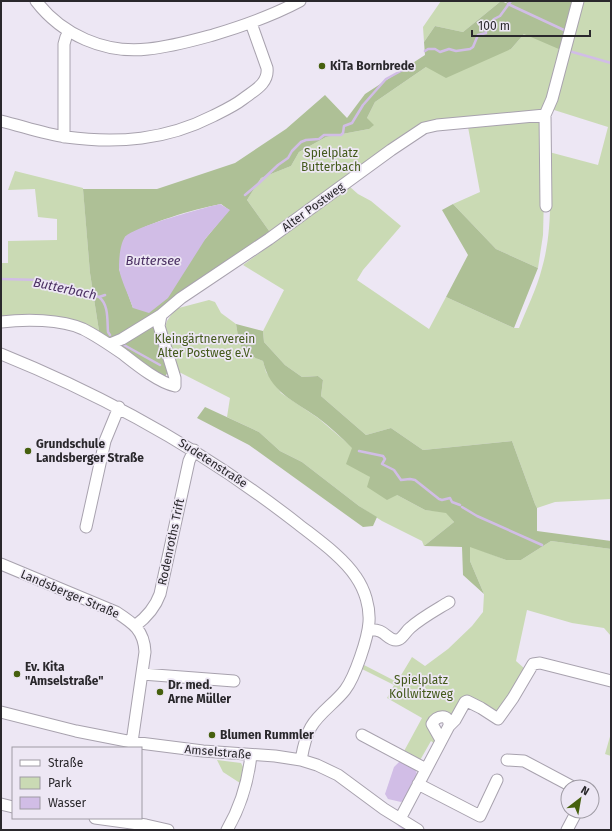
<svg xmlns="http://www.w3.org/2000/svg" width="612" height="831" font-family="'Fira Sans',sans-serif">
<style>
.green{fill:#cadab4}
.forest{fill:#aec096;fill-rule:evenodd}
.water{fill:#d1bde6}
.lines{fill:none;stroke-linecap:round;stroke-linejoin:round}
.stream{stroke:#d1bde6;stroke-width:2.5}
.minor-casing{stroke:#a8a2ae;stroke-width:13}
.minor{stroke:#fff;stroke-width:11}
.poi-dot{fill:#46600e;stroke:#ede7f4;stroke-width:1.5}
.labels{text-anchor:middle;stroke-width:3.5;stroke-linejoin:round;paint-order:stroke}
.poi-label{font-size:12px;font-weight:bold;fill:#2a282c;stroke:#ede7f4;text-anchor:start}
.park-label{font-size:12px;fill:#445a1c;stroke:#ede7f4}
.street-label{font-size:12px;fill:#2a282c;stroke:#ede7f4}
.water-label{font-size:13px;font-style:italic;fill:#4a2f62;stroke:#ede7f4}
</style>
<rect width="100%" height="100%" fill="#ede7f4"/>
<path class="green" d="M441,1H501L463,32L435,26L424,42L423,27Z
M581,1H611V499L555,502L537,508L535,504L512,441L423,450L391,428L366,435L321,396L323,380L318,376L302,377L285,365L264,342L263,331L284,290L243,265L350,187L358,194L371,201L401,226L363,270L357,280L429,329L446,297L514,328H519C527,308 537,288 542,268C553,230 550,190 549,152L598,165L608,127L551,109L429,123L272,235L247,200L261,178L291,166L299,152L326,137L369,129L367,118L375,102L426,67L511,49L524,34Z
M542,121L544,195L543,235L538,268L496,249L453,204L480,192L468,127Z
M15,171L83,188L90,273L99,331L56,320H1V263H8V241L57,240V219L38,217L35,189L8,190Z
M209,300L215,302L221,313L236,324C240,347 240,352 263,361L266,372L281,393L318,418L353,448L370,477L397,495L425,510L446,512L454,522L424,546L422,541L382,521L359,506L302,462L280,451L259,432L227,417L230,398L181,373L175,371L164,330L167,321L175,309Z
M551,541L611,549V636L604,628L572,623L527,610L516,661L525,669L499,716L464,697L453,718L428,726L434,737L435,744L431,741L419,762L403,753L422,718L387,698L394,685L362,669L364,665L397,682L412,657L425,666L448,649L472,626L483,612L484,594L470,561V546L506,560H521Z
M611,733V756L605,754Z
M217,760L241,763L243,767L240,783L223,772Z"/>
<path class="forest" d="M501,1L506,3L508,1H581L568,53L524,34L511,49L446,78L426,67L375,102L367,118L374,125L369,129L326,137L299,152L291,166L261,178L247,200L272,235L155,314L170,369L160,384L94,340L99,331L90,273L83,189H157L235,163L286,129L325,95L347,118L365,94L425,55L424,42L435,26L463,32ZM221,204L229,210L206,238L133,308L119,269L125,237C150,222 191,210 221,204Z
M453,204L496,249L538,268L514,328L446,297L468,255L442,210Z
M236,324L263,331L264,342L285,365L302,377L318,376L323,380L321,396L366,435L391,428L423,450L512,441L535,504L537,508V531L611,541V549L551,541L521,560H506L470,547V561L484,594L463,575L462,547L424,546L454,522L446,513L425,510L397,495L387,500L367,487L370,477L346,464L352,448C341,437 329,426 317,417C293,400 270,392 263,361C240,352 240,348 236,324Z
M205,407L259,432L280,451L302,462L359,506L377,517L373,526L363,527L249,445L197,418Z"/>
<path class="water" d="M220,204L230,210L206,238L168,298L149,313L133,308C130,298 119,276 119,267C119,259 120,244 125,237C135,226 204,208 220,204Z
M400,761L415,769L417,774L411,787L403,801L401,802L388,799L385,794L394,767Z"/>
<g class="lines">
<path class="stream" d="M508,4L566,31
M425,51L428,49H435L440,52L449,49L456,51L470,49L473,47L478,35L486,33L485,29L491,24L494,19L500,16L511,1
M569,51L611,63
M245,195L258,184L278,165L288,158L292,151L301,142L306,140L319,139L324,135H341L343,133L344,126L352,123L363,105L386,79L408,67
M1,279L41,280L64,285L99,297L105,295
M99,297C109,305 107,320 108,332L110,335
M124,345L160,365
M359,451L383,456L385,459L382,464L394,470L401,480L410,479L415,480L439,499L442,500L450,498L452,502L460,505
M462,507L477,516L542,545
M399,825L406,830"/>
<defs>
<path id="minor" d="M36,1C62,35 105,54 148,49C170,47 191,41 213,35C243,26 272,16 300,1
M1,121C22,126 44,134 66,137C118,144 166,140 213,116C223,111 234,106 243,99C253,91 269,84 267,68L251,23
M64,137V44L66,37L69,32
M546,206L545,115L552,99L578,1
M1,322C25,319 61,319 83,329C97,336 110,345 123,354C137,365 158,382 175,386V378L159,326L161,315
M110,344L122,339L161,315L181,298L269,239L391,150L424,128L437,125L545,115
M1,354C110,398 206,452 298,524C317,539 343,557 356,577C365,590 370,607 369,622C368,638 355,677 345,690C335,703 319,713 311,727C305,737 303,749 301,760
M86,527L105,441L119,407
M1,564L116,612C133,623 144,630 145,652L132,742
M135,626C147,617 155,608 160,594L189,461L194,450
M368,630C386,628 386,640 396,640C402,640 406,631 410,628C421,618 436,610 449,602
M142,674L234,681
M1,712L76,731L132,742L203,751L275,756L301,760L317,765L338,775L384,809L418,830
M449,726L455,720L465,702L467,701L481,708L498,719L513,698L533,664L540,663L611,681
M362,735L426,769
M507,760L524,761L573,787
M418,784L480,816L497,780
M1,804L13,807
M95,818L146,825L168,830
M400,819L449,726C450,713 436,715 432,724L441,740
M227,830C241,806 248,782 251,755
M567,830L577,811"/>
</defs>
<use href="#minor" class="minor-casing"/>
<use href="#minor" class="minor"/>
</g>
<g class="poi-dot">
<circle cx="322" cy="66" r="4"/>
<circle cx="28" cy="451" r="4"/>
<circle cx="17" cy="674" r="4"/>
<circle cx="160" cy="692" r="4"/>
<circle cx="212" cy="735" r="4"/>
</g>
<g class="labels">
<g class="poi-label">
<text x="330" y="70">KiTa Bornbrede</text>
<text x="36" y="448">Grundschule<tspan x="36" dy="14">Landsberger Straße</tspan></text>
<text x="25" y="671">Ev. Kita<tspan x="25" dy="14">"Amselstraße"</tspan></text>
<text x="168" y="689">Dr. med.<tspan x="168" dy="14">Arne Müller</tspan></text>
<text x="220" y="739">Blumen Rummler</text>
</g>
<g class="park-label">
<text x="331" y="157">Spielplatz<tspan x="331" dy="14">Butterbach</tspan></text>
<text x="205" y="343">Kleingärtnerverein<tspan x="205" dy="14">Alter Postweg e.V.</tspan></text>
<text x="421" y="684">Spielplatz<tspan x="421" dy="14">Kollwitzweg</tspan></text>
</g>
<g class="street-label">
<text transform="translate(313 207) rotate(-36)" y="4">Alter Postweg</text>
<text transform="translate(213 463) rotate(33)" y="4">Sudetenstraße</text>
<text transform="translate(171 542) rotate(-78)" y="4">Rodenroths Trift</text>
<text transform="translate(70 594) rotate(23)" y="4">Landsberger Straße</text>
<text transform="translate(218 752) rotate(5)" y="4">Amselstraße</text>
</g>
<g class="water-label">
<text x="153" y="265">Buttersee</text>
<text transform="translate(65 288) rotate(12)" y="5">Butterbach</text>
</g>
</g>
<rect width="612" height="831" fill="none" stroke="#2a282c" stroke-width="4"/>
<rect x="12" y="747" width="130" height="72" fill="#ede7f4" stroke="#9f9ba4"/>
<rect x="20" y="760" width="20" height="6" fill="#ffffff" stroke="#9f9ba4"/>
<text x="48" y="767" font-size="12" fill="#2a282c">Straße</text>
<rect x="20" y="777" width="20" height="12" fill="#cadab4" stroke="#9f9ba4"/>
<text x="48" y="787" font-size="12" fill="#2a282c">Park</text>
<rect x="20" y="797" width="20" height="12" fill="#d1bde6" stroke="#9f9ba4"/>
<text x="48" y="807" font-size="12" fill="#2a282c">Wasser</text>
<g transform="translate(580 799) rotate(31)"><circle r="19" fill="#ede7f4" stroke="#9f9ba4"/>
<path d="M0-3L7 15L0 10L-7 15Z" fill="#46600e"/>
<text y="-6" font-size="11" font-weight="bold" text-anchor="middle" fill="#2a282c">N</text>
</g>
<path d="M472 30v6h118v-6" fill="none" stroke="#2a282c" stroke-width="2"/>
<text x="478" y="30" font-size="12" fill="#2a282c" stroke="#ede7f4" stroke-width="3" paint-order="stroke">100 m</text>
</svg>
